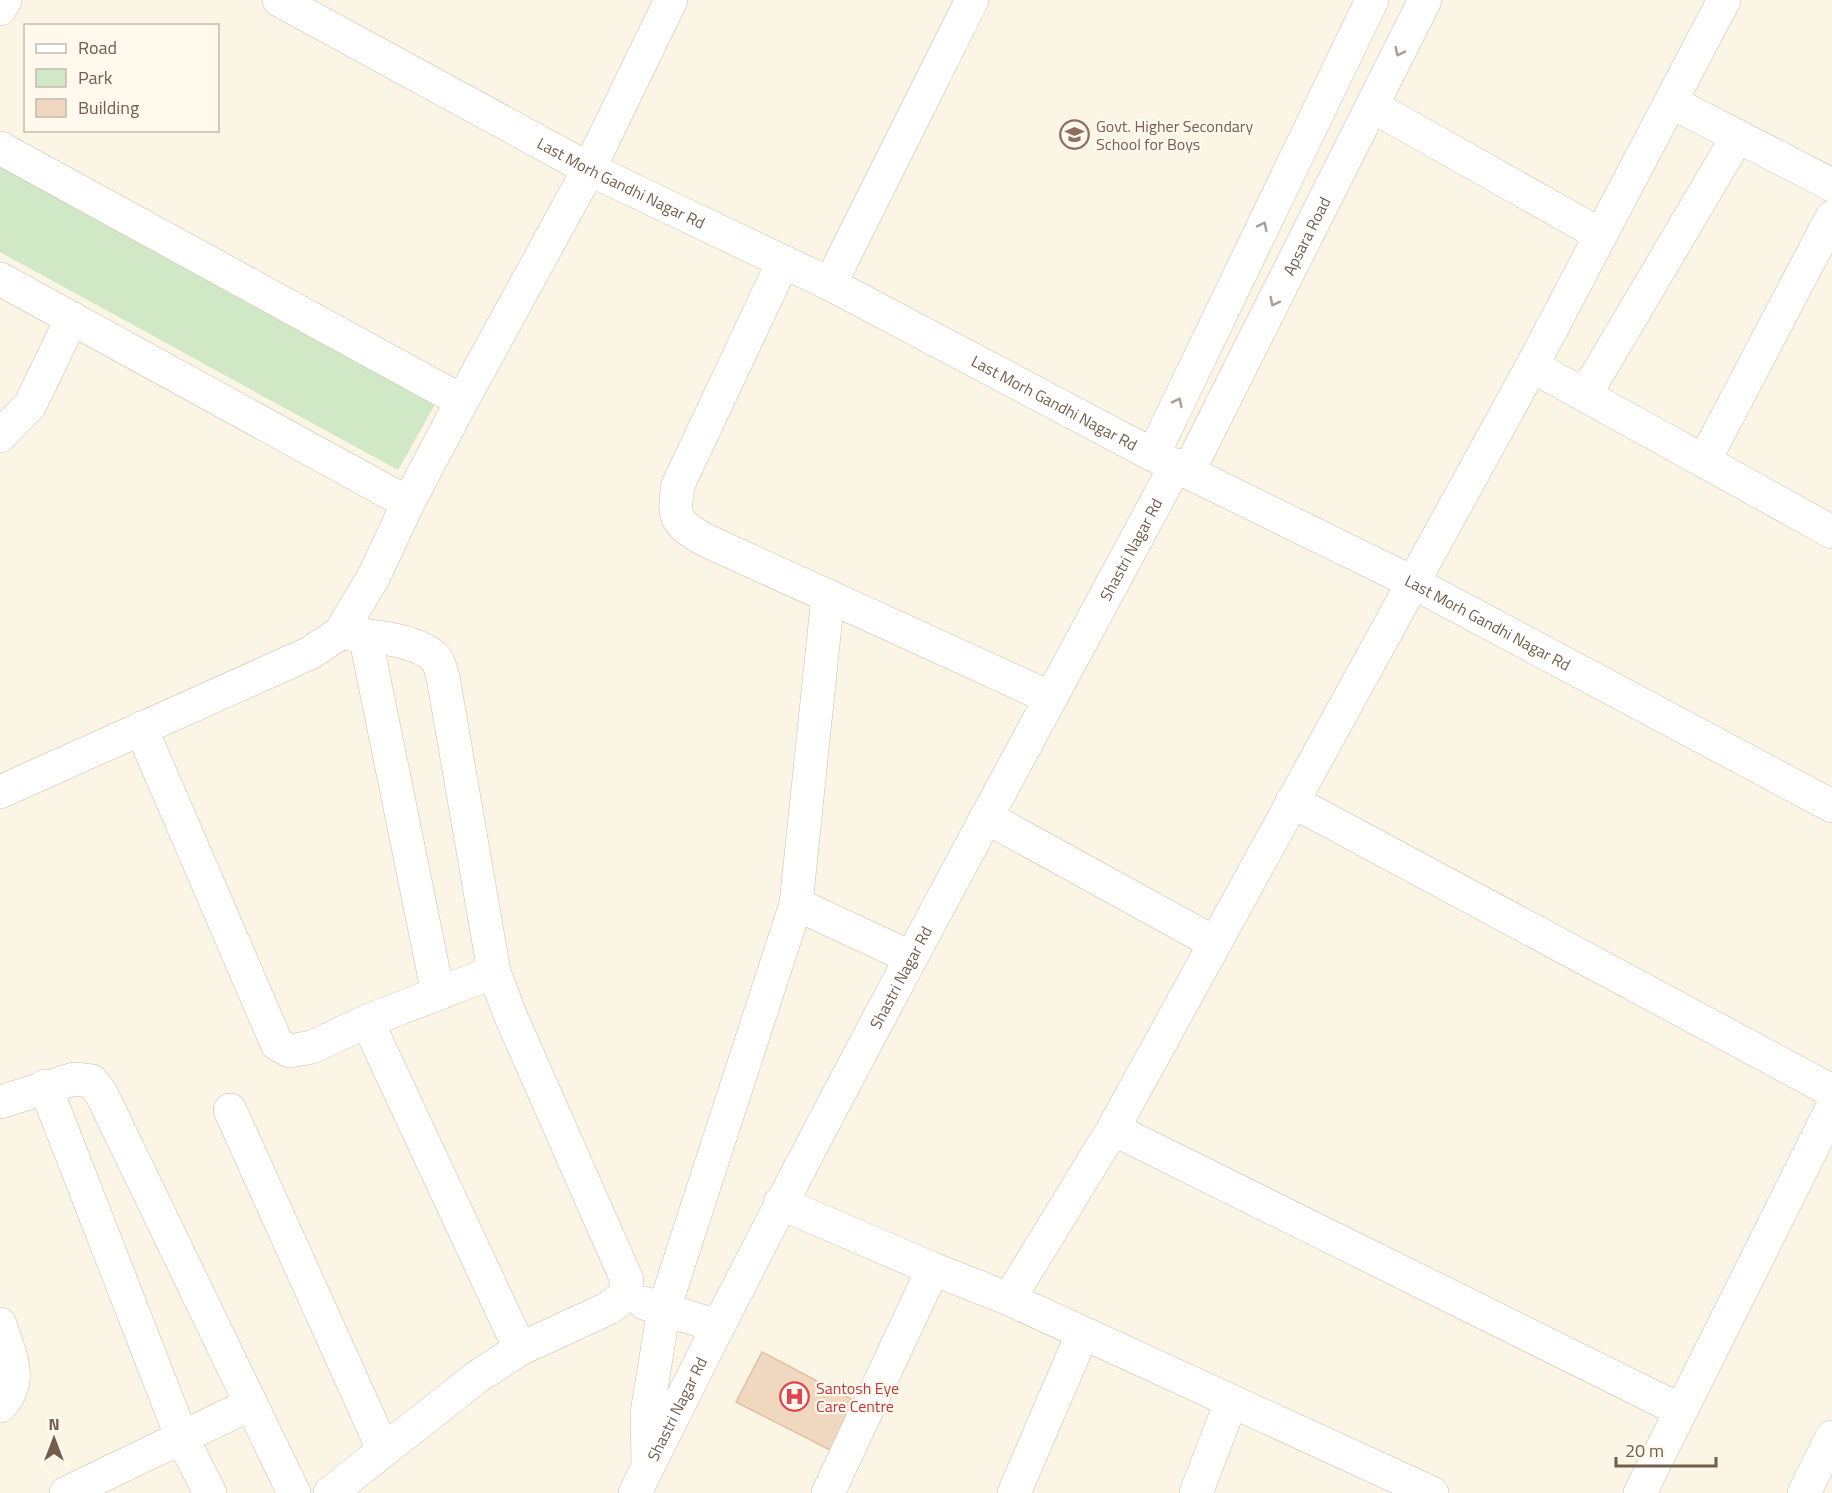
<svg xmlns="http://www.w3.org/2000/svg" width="1832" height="1493" font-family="'Titillium Web',sans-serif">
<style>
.green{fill:#d0e8c5}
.building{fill:#efd8bf;stroke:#e1c0a0;stroke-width:1.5}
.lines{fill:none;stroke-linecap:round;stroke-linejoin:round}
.minor-casing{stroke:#cdbead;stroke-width:34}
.minor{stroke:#fff;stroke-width:33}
.oneway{stroke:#ab9e94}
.labels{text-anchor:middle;stroke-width:4.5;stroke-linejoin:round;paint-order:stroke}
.education-label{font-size:16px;fill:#785e54;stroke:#fef9ec;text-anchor:start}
.street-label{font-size:16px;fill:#735e4c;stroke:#fef9ec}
.health-label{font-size:16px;fill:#be3a42;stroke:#fef9ec;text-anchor:start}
</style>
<rect width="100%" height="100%" fill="#fbf5e6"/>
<path class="green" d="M0,161L437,401L398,470L0,252Z"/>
<path class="building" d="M762,1352L859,1403L834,1452L736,1402Z"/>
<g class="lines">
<defs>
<g id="minor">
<path id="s1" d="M279,0L589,169L830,284L1153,455L1412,582L1832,806"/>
<path d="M0,9L5,0"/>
<path d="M1671,102L1832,185"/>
<path d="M1372,106L1601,235"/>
<path d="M0,148L462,401"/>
<path d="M783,262L678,485C673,518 675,522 703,539L1051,698"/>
<path d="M0,279L408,503"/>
<path d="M830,284L972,0"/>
<path d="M1532,366L1832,532"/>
<path d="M1585,395L1738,136"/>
<path d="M0,436L30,405L72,318"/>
<path d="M1153,455L1372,0"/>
<path d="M1704,461L1832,217"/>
<path id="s2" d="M1188,472L1425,0"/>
<path d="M365,635L438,994"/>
<path d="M141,728L277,1044L290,1051L312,1047L367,1021L494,972"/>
<path d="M0,792L310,653L340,633L374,576L408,503L462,401L589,169L671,0"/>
<path d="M1292,801L1832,1091"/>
<path d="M986,817L1215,943"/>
<path d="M796,904L910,957"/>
<path d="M367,1021L520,1349"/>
<path d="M45,1086L182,1438L210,1493"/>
<path d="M0,1102L74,1079L92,1081L101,1093L294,1493"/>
<path d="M230,1110L383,1449"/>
<path d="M1113,1129L1680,1410"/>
<path d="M780,1203L933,1269"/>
<path d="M1009,1299L1113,1129L1532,366L1724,0"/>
<path d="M644,1303L717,1326"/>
<path d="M0,1324C9,1354 25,1380 0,1406"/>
<path d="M648,1462L647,1413L664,1309L796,904L828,596"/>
<path d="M66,1493L249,1405"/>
<path d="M330,1493L477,1377L520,1349L609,1308L624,1296L627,1280L511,1017L494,972L443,677C441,672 440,663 436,659C418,638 366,636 340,633"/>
<path id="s3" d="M635,1493C806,1145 993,807 1176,465"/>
<path d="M828,1493L933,1269L1009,1299L1432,1493"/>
<path d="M1014,1493L1082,1335"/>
<path d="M1196,1493L1231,1402"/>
<path d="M1640,1493L1832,1108"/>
<path d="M1804,1493L1832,1437"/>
</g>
</defs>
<use href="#minor" class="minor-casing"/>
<use href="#minor" class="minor"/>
</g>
<defs><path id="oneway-chevron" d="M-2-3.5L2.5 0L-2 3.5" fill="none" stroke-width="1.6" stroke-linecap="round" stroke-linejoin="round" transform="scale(1.5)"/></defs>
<g class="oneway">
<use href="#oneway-chevron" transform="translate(1399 52) rotate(116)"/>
<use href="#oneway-chevron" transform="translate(1263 226) rotate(-64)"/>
<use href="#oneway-chevron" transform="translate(1274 302) rotate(117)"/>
<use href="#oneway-chevron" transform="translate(1178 402) rotate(-64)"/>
</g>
<defs>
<symbol id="school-ring" viewBox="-11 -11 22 22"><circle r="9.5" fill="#fef9ec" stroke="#8d6e63" stroke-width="1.5"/><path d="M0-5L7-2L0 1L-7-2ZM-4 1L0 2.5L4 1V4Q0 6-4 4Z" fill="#8d6e63"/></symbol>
<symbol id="hospital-ring" viewBox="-11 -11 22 22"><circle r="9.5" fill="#fef9ec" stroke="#e0444e" stroke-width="1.5"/><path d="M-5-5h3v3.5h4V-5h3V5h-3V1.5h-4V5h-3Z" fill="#e0444e"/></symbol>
</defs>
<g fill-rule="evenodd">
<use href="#school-ring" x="1058" y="118" width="33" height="33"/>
<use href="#hospital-ring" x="778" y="1380" width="33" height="33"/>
</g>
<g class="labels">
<g class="education-label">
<text x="1096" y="132">Govt. Higher Secondary<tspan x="1096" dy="18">School for Boys</tspan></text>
</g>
<g class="street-label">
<text dy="6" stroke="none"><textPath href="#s1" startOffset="388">Last Morh Gandhi Nagar Rd</textPath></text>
<text dy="6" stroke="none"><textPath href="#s2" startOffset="264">Apsara Road</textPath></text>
<text dy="6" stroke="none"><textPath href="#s1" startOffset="874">Last Morh Gandhi Nagar Rd</textPath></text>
<text dy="6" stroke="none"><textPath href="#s3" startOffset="1066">Shastri Nagar Rd</textPath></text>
<text dy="6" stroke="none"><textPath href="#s1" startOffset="1360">Last Morh Gandhi Nagar Rd</textPath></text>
<text dy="6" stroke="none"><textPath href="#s3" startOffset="580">Shastri Nagar Rd</textPath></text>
<text dy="6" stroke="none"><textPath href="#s3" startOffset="94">Shastri Nagar Rd</textPath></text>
</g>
<g class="health-label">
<text x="816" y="1394">Santosh Eye<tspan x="816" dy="18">Care Centre</tspan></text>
</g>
</g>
<rect x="24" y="24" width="195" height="108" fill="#fef9ec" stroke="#c6bbac" stroke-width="1.5"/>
<rect x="36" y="44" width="30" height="9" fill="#ffffff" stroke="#c6bbac" stroke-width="1.5"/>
<text x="78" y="54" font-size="18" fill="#735e4c">Road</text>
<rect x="36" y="69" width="30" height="18" fill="#d0e8c5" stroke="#c6bbac" stroke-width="1.5"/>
<text x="78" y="84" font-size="18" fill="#735e4c">Park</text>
<rect x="36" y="99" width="30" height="18" fill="#efd8bf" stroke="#c6bbac" stroke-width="1.5"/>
<text x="78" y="114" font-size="18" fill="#735e4c">Building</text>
<g transform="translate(54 1439)" stroke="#fef9ec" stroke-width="4.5" paint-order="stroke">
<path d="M0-4.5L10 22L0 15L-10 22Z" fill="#735e4c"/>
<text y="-9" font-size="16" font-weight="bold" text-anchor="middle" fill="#735e4c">N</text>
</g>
<path d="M1616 1457v9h100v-9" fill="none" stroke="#735e4c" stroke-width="3"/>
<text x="1625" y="1457" font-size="18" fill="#735e4c" stroke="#fef9ec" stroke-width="4.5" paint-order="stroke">20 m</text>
</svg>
